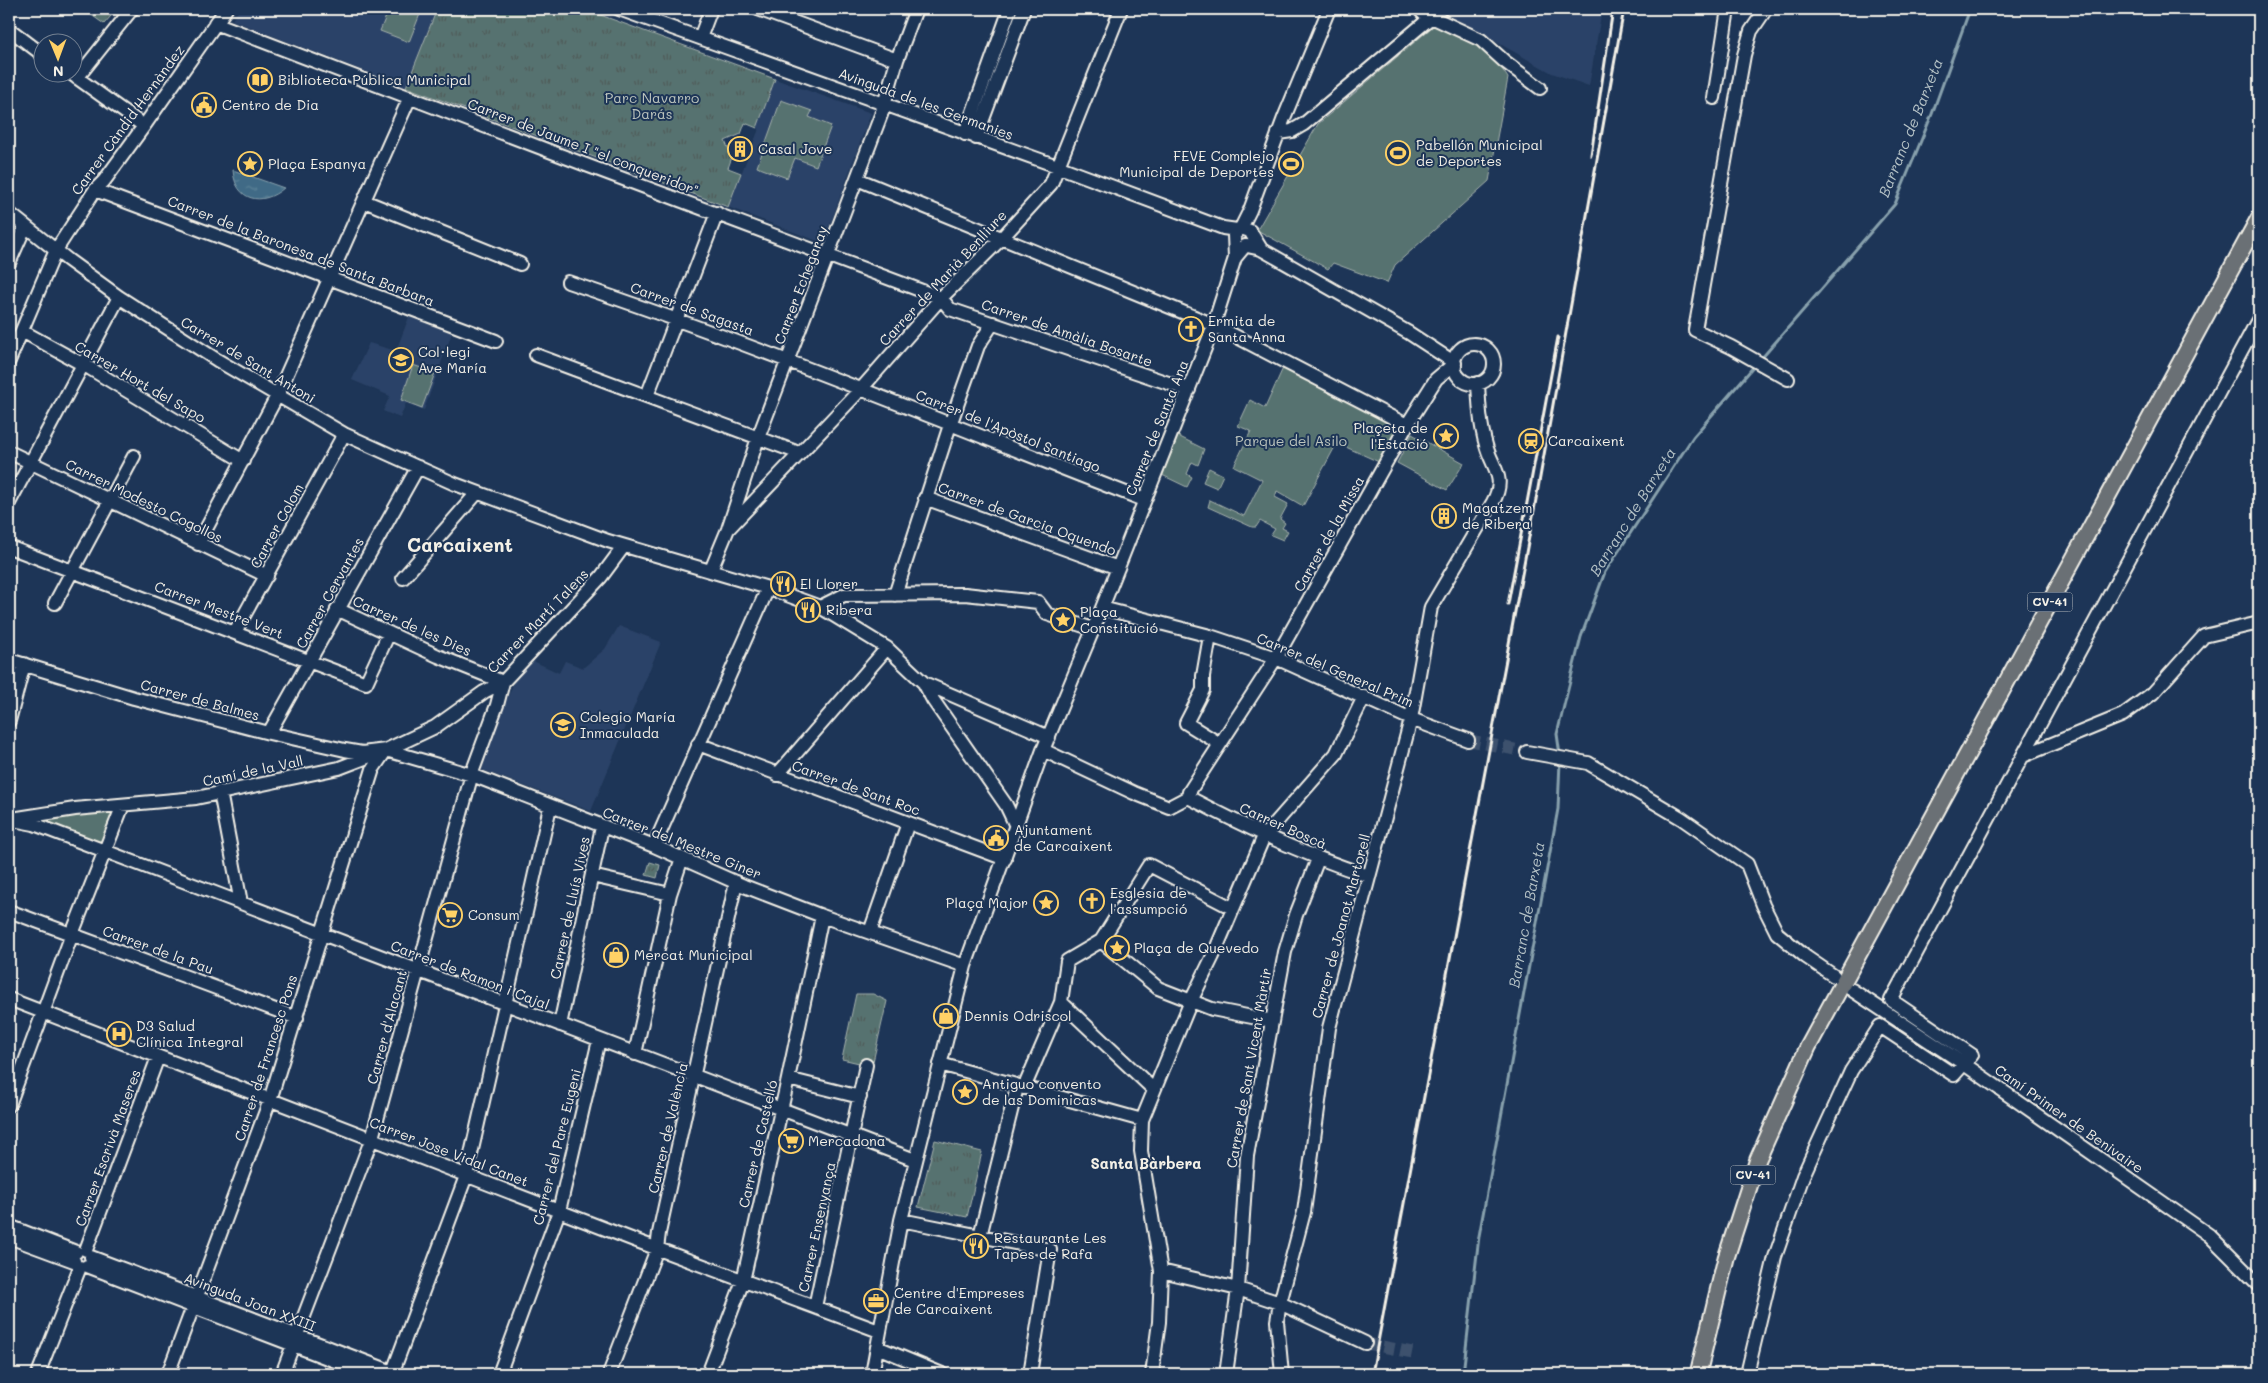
<svg xmlns="http://www.w3.org/2000/svg" width="2268" height="1383" font-family="Mali,sans-serif">
<style>
.built{fill:#2c4367}
.grass{fill:url(#grass-tufts);stroke:#a6b2ac}
.garden{fill:#577270;stroke:#a6b2ac}
.water{fill:url(#water-ripples);stroke:#88a1ad}
.lines{fill:none;stroke-linecap:round;stroke-linejoin:round}
.stream{stroke:#88a1ad;stroke-width:3}
.minor-tunnel{stroke:#3d516d;stroke-width:12;stroke-dasharray:12 6;stroke-linecap:butt}
.minor-casing{stroke:#f4f1e8;stroke-width:16}
.major-casing{stroke:#f4f1e8;stroke-width:19}
.minor{stroke:#1d3557;stroke-width:12}
.major{stroke:#6a7074;stroke-width:15}
.rail{stroke:#f4f1e8;stroke-width:3}
.labels{text-anchor:middle;stroke-width:4;stroke-linejoin:round;paint-order:stroke}
.shield{fill:#1d3557;stroke:#b4b9bc;stroke-width:1}
.shield-label{font-size:12px;font-weight:bold;fill:#f4f1e8}
.poi-label{font-size:14px;fill:#f4f1e8;stroke:#1d3557;text-anchor:start}
.park-label{font-size:14px;fill:#bdc5be;stroke:#1d3557}
.street-label{font-size:14px;fill:#f4f1e8;stroke:#1d3557}
.water-label{font-size:15px;font-style:italic;fill:#b5c2c6;stroke:#1d3557}
.neighbourhood-label{font-size:15px;font-weight:bold;fill:#f4f1e8;stroke:#1d3557}
.district-label{font-size:19px;font-weight:bold;fill:#f4f1e8;stroke:#1d3557}
</style>
<defs>
<pattern id="grass-tufts" width="24" height="20" patternUnits="userSpaceOnUse" patternTransform="scale(1.25)"><rect width="24" height="20" fill="#577270"/><path d="M3 7l-1-3M5 7V3M7 7l1-3M15 17l-1-3M17 17v-4M19 17l1-3" fill="none" stroke="#4f5b59"/></pattern>
<pattern id="water-ripples" width="26" height="14" patternUnits="userSpaceOnUse" patternTransform="scale(1.25)"><rect width="26" height="14" fill="#406b86"/><path d="M2 4q2-2 4 0t4 0M15 11q2-2 4 0t4 0" fill="none" stroke="#5c8197"/></pattern>
</defs>
<rect width="100%" height="100%" fill="#1d3557"/>
<filter id="ink" filterUnits="userSpaceOnUse"><feTurbulence type="fractalNoise" baseFrequency=".02" numOctaves="2"/><feDisplacementMap in="SourceGraphic" scale="10" xChannelSelector="R" yChannelSelector="G"/><feConvolveMatrix kernelMatrix="1 2 1 2 8 2 1 2 1" color-interpolation-filters="sRGB"/></filter>
<g filter="url(#ink)">
<path class="built" d="M240,9H437L406,87L232,20Z
M1442,9H1602L1589,86L1552,73L1446,14Z
M775,79L871,113L823,243L728,207L759,129L757,128Z
M409,317L452,333L424,410L406,403L400,418L383,411L390,396L352,380L369,343L396,351Z
M619,626L661,642L591,811L480,769L515,679L533,661L559,673L565,661L583,668L605,649Z"/>
<path class="grass" d="M83,9H117L104,24Z
M437,9H584L775,79L757,128L745,123L741,134L725,141L732,157L728,168L741,173L728,207L406,87Z
M650,862L660,865L657,878L646,875Z
M856,994H873L887,1001L872,1066L842,1059Z
M935,1140L982,1152L967,1217L918,1207Z"/>
<path class="garden" d="M389,9H422L409,42L380,31Z
M1437,23C1471,39 1487,45 1508,78L1489,181L1395,265L1387,283L1333,263L1328,269L1257,230L1318,124Z
M781,100L812,111L809,117L831,126L816,166L795,158L787,178L757,167Z
M413,365L435,373L422,408L401,400Z
M1283,368L1392,421L1388,428L1395,431L1379,462L1337,443L1303,506L1277,491L1275,497L1288,504L1280,519L1285,523L1282,528L1288,531L1283,540L1271,535L1275,529L1260,521L1256,527H1252L1208,507L1210,500L1244,516L1262,480L1234,466L1251,431L1238,426L1250,400L1265,408Z
M1412,434L1464,463L1447,490L1397,463Z
M1178,436L1204,449L1198,465L1192,462L1187,474L1192,477L1187,487L1162,475Z
M1209,468L1223,475L1217,488L1203,482Z
M115,811L103,846L44,821L45,819Z"/>
<path class="water" d="M233,170L284,188C262,207 235,201 233,170Z"/>
<g class="lines">
<path class="stream" d="M1761,359L1895,204L1932,114L1970,9
M1560,755L1557,734L1581,637L1605,572L1693,437L1756,364
M1463,1374L1479,1236L1558,809L1560,761"/>
<path class="minor-tunnel" d="M1468,740L1527,752
M1365,1343L1415,1353"/>
<defs>
<path id="minor" d="M619,9L1057,166L1223,228L1237,230
M758,9L897,60
M1419,9L1423,13L1481,40L1504,61L1540,88
M1766,9L1751,31L1744,55L1695,330L1731,347L1788,379
M215,23L586,165L941,298L950,309L1189,390
M9,29L42,54
M700,38L711,9
M69,72L144,126
M77,78L132,9
M1714,98L1728,9
M1278,133L1292,131L1304,124L1441,9
M965,134L1010,9
M976,138L1024,9
M857,179L1214,325L1407,425
M95,190L496,341
M364,201L520,264
M9,213L68,260L119,297L217,360L344,434L455,484L608,541L768,588L820,607L887,648L924,683L933,700L1006,805L1016,826
M1241,228L1250,210L1284,118L1329,9
M1247,246L1261,249L1409,333L1455,363
M1235,258L1234,235L1241,228L1250,231L1261,249
M9,263L25,227
M568,282C763,347 952,426 1144,500
M22,331L91,369L243,461
M1454 364a20 20 0 1 1 40 0a20 20 0 1 1-40 0Z
M536,355L799,453
M9,361L56,250L95,190L104,181L144,126L226,9
M647,396L717,213
M9,452L267,576
M925,498L1118,568
M9,503L119,297
M728,529L862,388L941,298L1001,239L1051,184L1121,9
M198,544L277,396L410,97
M9,547L366,683L389,633
M711,570L728,529L758,438L881,115L897,60L916,9
M403,578L477,493
M895,595L950,425L978,346L993,323
M55,603L134,456
M820,607L844,595L965,594L1038,602L1047,614L1093,629
M1102,608L1210,636L1276,658L1411,719L1468,740
M235,632L344,434
M1210,636L1203,676V690L1186,723L1220,744
M9,660L134,698L269,733L345,750L362,753L386,750L472,775L654,846L744,886L822,916L965,966
M924,683L1049,737
M9,721L24,664
M269,733L418,467
M698,744L1005,859
M1043,750L1134,793L1169,807L1188,797
M1527,752L1588,763L1681,818L1747,864L1763,905L1777,933L1806,957L1834,976
M2023,756L2123,715L2153,693L2204,636L2259,623
M777,775L887,648
M220,792L241,903
M1188,797L1189,792L1276,658L1407,425L1436,379L1449,368L1455,366
M1188,797C1247,828 1306,856 1369,876
M18,818L75,809L196,798L339,768L386,750L435,727L484,692L503,682L601,577L624,546
M13,820L34,824L915,1160
M654,846L768,588
M592,876L670,894
M9,911L297,1018
M870,932L908,823
M1101,941L1158,988L1212,1009L1272,1021
M1852,990L1964,1064L2209,1235L2259,1285
M9,999L634,1240L879,1331
M1061,1002L1153,1089
M560,1025L602,827
M635,1054L670,894L682,858
M940,1064L1142,1120
M788,1079L860,1097
M1024,1088L1061,1002L1067,961L1101,941L1149,865L1232,908
M9,1105L72,934L123,805
M901,1220L1050,1250L1030,1374
M9,1226L76,1252
M980,1236L1017,1087
M9,1237L74,1261
M86,1250L158,1057
M91,1257L398,1374
M87,1266L369,1374
M1161,1271L1238,1289L1280,1303L1365,1343
M815,1307L866,1065
M877,1347L942,1374
M38,1374L80,1267
M168,1374L270,1100L373,769L386,750
M282,1374L372,1138L473,770L497,705L503,682L438,656L337,609
M392,1374L466,1176L550,807
M499,1374L559,1211L599,1040
M609,1374L657,1249L659,1233L736,882
M708,1374L743,1281L788,1079L822,916
M872,1374L901,1220L965,966L1043,750L1102,608L1211,333L1235,258L1245,246
M1152,1374L1159,1322L1161,1271L1141,1151L1142,1120L1191,1001L1213,956L1264,836L1336,754L1364,697
M1226,1374L1238,1289L1247,1156L1285,952L1296,915L1318,859
M1282,1374L1277,1321L1280,1303L1304,1212L1329,1028L1411,719L1431,607L1493,502C1507,477 1492,468 1486,445C1480,425 1479,403 1478,383
M1747,1374L1775,1257L1803,1176L1851,1071L1880,1026L1954,1075L1972,1055L1891,1000L2259,318"/>
<path id="major" d="M1698,1374L1726,1258L1758,1159L1808,1047L2259,218"/>
</defs>
<use href="#minor" class="minor-casing"/>
<use href="#major" class="major-casing"/>
<use href="#minor" class="minor"/>
<use href="#major" class="major"/>
<path class="rail" d="M1591,155L1613,9
M1508,604L1558,337
M1372,1374L1535,505L1624,9"/>
</g>
</g>
<defs>
<symbol id="library-ring" viewBox="-11 -11 22 22"><circle r="9.5" fill="#1d3557" stroke="#ffd166" stroke-width="1.5"/><path d="M-6-4Q-3-5.5-.7-3.5V5Q-3 3-6 4ZM6-4Q3-5.5 .7-3.5V5Q3 3 6 4Z" fill="#ffd166"/></symbol>
<symbol id="civic-ring" viewBox="-11 -11 22 22"><circle r="9.5" fill="#1d3557" stroke="#ffd166" stroke-width="1.5"/><path d="M-.6-6.5H3V-4.5H.6V-3L4-1V1h2V6H-6V1h2V-1L-.6-3ZM-1.2 2.5V6h2.4V2.5Z" fill="#ffd166"/></symbol>
<symbol id="building-ring" viewBox="-11 -11 22 22"><circle r="9.5" fill="#1d3557" stroke="#ffd166" stroke-width="1.5"/><path d="M-4-6H4V6H1V3H-1V6H-4ZM-2.5-4.3h1.7v1.8h-1.7ZM.8-4.3h1.7v1.8H.8ZM-2.5-1h1.7V.8h-1.7ZM.8-1h1.7V.8H.8Z" fill="#ffd166"/></symbol>
<symbol id="stadium-ring" viewBox="-11 -11 22 22"><circle r="9.5" fill="#1d3557" stroke="#ffd166" stroke-width="1.5"/><path d="M0-5a6.5 5 0 1 0 0 10a6.5 5 0 1 0 0-10ZM-3.5-1.8h7v3.6h-7Z" fill="#ffd166"/></symbol>
<symbol id="sight-ring" viewBox="-11 -11 22 22"><circle r="9.5" fill="#1d3557" stroke="#ffd166" stroke-width="1.5"/><path d="M0-6L1.8-2.2L6-1.7L2.9 1.2L3.7 5.4L0 3.3L-3.7 5.4L-2.9 1.2L-6-1.7L-1.8-2.2Z" fill="#ffd166"/></symbol>
<symbol id="church-ring" viewBox="-11 -11 22 22"><circle r="9.5" fill="#1d3557" stroke="#ffd166" stroke-width="1.5"/><path d="M-1.2-6h2.4v3.5h3.3v2.4h-3.3V6h-2.4V-.1h-3.3v-2.4h3.3Z" fill="#ffd166"/></symbol>
<symbol id="school-ring" viewBox="-11 -11 22 22"><circle r="9.5" fill="#1d3557" stroke="#ffd166" stroke-width="1.5"/><path d="M0-5L7-2L0 1L-7-2ZM-4 1L0 2.5L4 1V4Q0 6-4 4Z" fill="#ffd166"/></symbol>
<symbol id="station-ring" viewBox="-11 -11 22 22"><circle r="9.5" fill="#1d3557" stroke="#ffd166" stroke-width="1.5"/><path d="M-3-6H3Q5-6 5-4V2Q5 4 3 4L4.5 6H3L1.5 4h-3L-3 6H-4.5L-3 4Q-5 4-5 2V-4Q-5-6-3-6ZM-3.5-4v3h7v-3ZM-3.5 1v1.5H-2V1ZM2 1v1.5H3.5V1Z" fill="#ffd166"/></symbol>
<symbol id="restaurant-ring" viewBox="-11 -11 22 22"><circle r="9.5" fill="#1d3557" stroke="#ffd166" stroke-width="1.5"/><path d="M-5-6h1v4h1v-4h1v4h1v-4h1v5L-1.5 .5V6h-2V.5L-5-1ZM5-6V6H3V1.5H1.5Q1.5-4 5-6Z" fill="#ffd166"/></symbol>
<symbol id="supermarket-ring" viewBox="-11 -11 22 22"><circle r="9.5" fill="#1d3557" stroke="#ffd166" stroke-width="1.5"/><path d="M-6-5.5h2.5l.6 2H6L4.5 2H-2.5L-4.4-4H-6ZM-1.5 3.2a1.3 1.3 0 1 0 .1 0ZM3 3.2a1.3 1.3 0 1 0 .1 0Z" fill="#ffd166"/></symbol>
<symbol id="shop-ring" viewBox="-11 -11 22 22"><circle r="9.5" fill="#1d3557" stroke="#ffd166" stroke-width="1.5"/><path d="M-5-2.5h2.3a2.7 3.5 0 0 1 5.4 0H5L5.5 6h-11ZM-1.5-2.5h3a1.5 2.3 0 0 0-3 0Z" fill="#ffd166"/></symbol>
<symbol id="hospital-ring" viewBox="-11 -11 22 22"><circle r="9.5" fill="#1d3557" stroke="#ffd166" stroke-width="1.5"/><path d="M-5-5h3v3.5h4V-5h3V5h-3V1.5h-4V5h-3Z" fill="#ffd166"/></symbol>
<symbol id="office-ring" viewBox="-11 -11 22 22"><circle r="9.5" fill="#1d3557" stroke="#ffd166" stroke-width="1.5"/><path d="M-6-3h4V-5.5h4V-3h4V5H-6ZM-1-4.5V-3h2v-1.5ZM-6 0V1H6V0Z" fill="#ffd166"/></symbol>
</defs>
<g fill-rule="evenodd">
<use href="#library-ring" x="246" y="66" width="28" height="28"/>
<use href="#civic-ring" x="190" y="91" width="28" height="28"/>
<use href="#building-ring" x="726" y="135" width="28" height="28"/>
<use href="#stadium-ring" x="1384" y="139" width="28" height="28"/>
<use href="#sight-ring" x="236" y="150" width="28" height="28"/>
<use href="#stadium-ring" x="1277" y="150" width="28" height="28"/>
<use href="#church-ring" x="1177" y="315" width="28" height="28"/>
<use href="#school-ring" x="387" y="346" width="28" height="28"/>
<use href="#sight-ring" x="1432" y="422" width="28" height="28"/>
<use href="#station-ring" x="1517" y="427" width="28" height="28"/>
<use href="#building-ring" x="1430" y="502" width="28" height="28"/>
<use href="#restaurant-ring" x="769" y="570" width="28" height="28"/>
<use href="#restaurant-ring" x="794" y="596" width="28" height="28"/>
<use href="#sight-ring" x="1049" y="606" width="28" height="28"/>
<use href="#school-ring" x="549" y="711" width="28" height="28"/>
<use href="#civic-ring" x="982" y="824" width="28" height="28"/>
<use href="#church-ring" x="1078" y="887" width="28" height="28"/>
<use href="#sight-ring" x="1032" y="889" width="28" height="28"/>
<use href="#supermarket-ring" x="436" y="901" width="28" height="28"/>
<use href="#sight-ring" x="1103" y="934" width="28" height="28"/>
<use href="#shop-ring" x="602" y="941" width="28" height="28"/>
<use href="#shop-ring" x="932" y="1002" width="28" height="28"/>
<use href="#hospital-ring" x="105" y="1020" width="28" height="28"/>
<use href="#sight-ring" x="951" y="1078" width="28" height="28"/>
<use href="#supermarket-ring" x="777" y="1127" width="28" height="28"/>
<use href="#restaurant-ring" x="962" y="1232" width="28" height="28"/>
<use href="#office-ring" x="862" y="1287" width="28" height="28"/>
</g>
<g class="labels">
<g class="shield">
<rect x="2027.5" y="592.5" width="45" height="19" rx="4"/>
<rect x="1730.5" y="1165.5" width="45" height="19" rx="4"/>
</g>
<g class="shield-label">
<text x="2050" y="606">CV-41</text>
<text x="1753" y="1179">CV-41</text>
</g>
<g class="poi-label">
<text x="278" y="85">Biblioteca Pública Municipal</text>
<text x="222" y="110">Centro de Dia</text>
<text x="1416" y="150">Pabellón Municipal<tspan x="1416" dy="16">de Deportes</tspan></text>
<text x="758" y="154">Casal Jove</text>
<text x="1274" y="161" text-anchor="end">FEVE Complejo<tspan x="1274" dy="16">Municipal de Deportes</tspan></text>
<text x="268" y="169">Plaça Espanya</text>
<text x="1208" y="326">Ermita de<tspan x="1208" dy="16">Santa Anna</tspan></text>
<text x="418" y="357">Col·legi<tspan x="418" dy="16">Ave María</tspan></text>
<text x="1428" y="433" text-anchor="end">Plaçeta de<tspan x="1428" dy="16">l'Estació</tspan></text>
<text x="1548" y="446">Carcaixent</text>
<text x="1462" y="513">Magatzem<tspan x="1462" dy="16">de Ribera</tspan></text>
<text x="800" y="589">El Llorer</text>
<text x="826" y="615">Ribera</text>
<text x="1080" y="617">Plaça<tspan x="1080" dy="16">Constitució</tspan></text>
<text x="580" y="722">Colegio María<tspan x="580" dy="16">Inmaculada</tspan></text>
<text x="1014" y="835">Ajuntament<tspan x="1014" dy="16">de Carcaixent</tspan></text>
<text x="1110" y="898">Esglesia de<tspan x="1110" dy="16">l'assumpció</tspan></text>
<text x="1028" y="908" text-anchor="end">Plaça Major</text>
<text x="468" y="920">Consum</text>
<text x="1134" y="953">Plaça de Quevedo</text>
<text x="634" y="960">Mercat Municipal</text>
<text x="964" y="1021">Dennis Odriscol</text>
<text x="136" y="1031">D3 Salud<tspan x="136" dy="16">Clínica Integral</tspan></text>
<text x="982" y="1089">Antiguo convento<tspan x="982" dy="16">de las Dominicas</tspan></text>
<text x="808" y="1146">Mercadona</text>
<text x="994" y="1243">Restaurante Les<tspan x="994" dy="16">Tapes de Rafa</tspan></text>
<text x="894" y="1298">Centre d'Empreses<tspan x="894" dy="16">de Carcaixent</tspan></text>
</g>
<g class="park-label">
<text x="652" y="103">Parc Navarro<tspan x="652" dy="16">Darás</tspan></text>
<text x="1291" y="446">Parque del Asilo</text>
</g>
<g class="street-label">
<text transform="translate(926 104) rotate(20)" y="5">Avinguda de les Germanies</text>
<text transform="translate(128 120) rotate(-54)" y="5">Carrer Càndid Hernàndez</text>
<text transform="translate(583 147) rotate(21)" y="5">Carrer de Jaume I "el conqueridor"</text>
<text transform="translate(301 251) rotate(21)" y="5">Carrer de la Baronesa de Santa Barbara</text>
<text transform="translate(943 278) rotate(-47)" y="5">Carrer de Marià Benlliure</text>
<text transform="translate(801 285) rotate(-69)" y="5">Carrer Echegaray</text>
<text transform="translate(692 309) rotate(20)" y="5">Carrer de Sagasta</text>
<text transform="translate(1067 333) rotate(19)" y="5">Carrer de Amàlia Bosarte</text>
<text transform="translate(248 360) rotate(31)" y="5">Carrer de Sant Antoni</text>
<text transform="translate(140 382) rotate(30)" y="5">Carrer Hort del Sapo</text>
<text transform="translate(1157 428) rotate(-68)" y="5">Carrer de Santa Ana</text>
<text transform="translate(1008 431) rotate(22)" y="5">Carrer de l'Apòstol Santiago</text>
<text transform="translate(144 501) rotate(26)" y="5">Carrer Modesto Cogollos</text>
<text transform="translate(1027 519) rotate(20)" y="5">Carrer de Garcia Oquendo</text>
<text transform="translate(277 526) rotate(-61)" y="5">Carrer Colom</text>
<text transform="translate(1329 534) rotate(-61)" y="5">Carrer de la Missa</text>
<text transform="translate(330 593) rotate(-61)" y="5">Carrer Cervantes</text>
<text transform="translate(219 610) rotate(21)" y="5">Carrer Mestre Vert</text>
<text transform="translate(538 621) rotate(-46)" y="5">Carrer Martí Talens</text>
<text transform="translate(412 626) rotate(24)" y="5">Carrer de les Dies</text>
<text transform="translate(1335 670) rotate(23)" y="5">Carrer del General Prim</text>
<text transform="translate(200 700) rotate(15)" y="5">Carrer de Balmes</text>
<text transform="translate(253 771) rotate(-12)" y="5">Camí de la Vall</text>
<text transform="translate(856 788) rotate(20)" y="5">Carrer de Sant Roc</text>
<text transform="translate(1283 826) rotate(24)" y="5">Carrer Boscà</text>
<text transform="translate(682 843) rotate(22)" y="5">Carrer del Mestre Giner</text>
<text transform="translate(570 908) rotate(-78)" y="5">Carrer de Lluís Vives</text>
<text transform="translate(1341 926) rotate(-75)" y="5">Carrer de Joanot Martorell</text>
<text transform="translate(158 950) rotate(20)" y="5">Carrer de la Pau</text>
<text transform="translate(470 975) rotate(21)" y="5">Carrer de Ramon i Cajal</text>
<text transform="translate(387 1027) rotate(-75)" y="5">Carrer d'Alacant</text>
<text transform="translate(266 1058) rotate(-72)" y="5">Carrer de Francesc Pons</text>
<text transform="translate(1249 1068) rotate(-80)" y="5">Carrer de Sant Vicent Màrtir</text>
<text transform="translate(2069 1119) rotate(35)" y="5">Camí Primer de Benivaire</text>
<text transform="translate(668 1128) rotate(-77)" y="5">Carrer de València</text>
<text transform="translate(758 1144) rotate(-77)" y="5">Carrer de Castelló</text>
<text transform="translate(557 1147) rotate(-76)" y="5">Carrer del Pare Eugeni</text>
<text transform="translate(108 1148) rotate(-70)" y="5">Carrer Escrivà Maseres</text>
<text transform="translate(449 1152) rotate(21)" y="5">Carrer Jose Vidal Canet</text>
<text transform="translate(817 1227) rotate(-78)" y="5">Carrer Ensenyança</text>
<text transform="translate(250 1302) rotate(21)" y="5">Avinguda Joan XXIII</text>
</g>
<g class="water-label">
<text transform="translate(1911 128) rotate(-68)" y="5">Barranc de Barxeta</text>
<text transform="translate(1633 512) rotate(-58)" y="5">Barranc de Barxeta</text>
<text transform="translate(1527 915) rotate(-80)" y="5">Barranc de Barxeta</text>
</g>
<g class="neighbourhood-label">
<text x="1146" y="1169">Santa Bàrbera</text>
</g>
<g class="district-label">
<text x="460" y="552">Carcaixent</text>
</g>
</g>
<rect width="2268" height="1383" fill="none" stroke="#1d3557" stroke-width="30"/>
<rect x="15" y="15" width="2238" height="1353" fill="none" stroke="#f4f1e8" stroke-width="2" filter="url(#ink)"/>
<g transform="translate(58 58) rotate(179)"><circle r="24" fill="#1d3557" stroke="#738091"/>
<path d="M0-4L9 19L0 12L-9 19Z" fill="#ffd166"/>
<text y="-8" font-size="14" font-weight="bold" text-anchor="middle" fill="#f4f1e8">N</text>
</g>
</svg>
